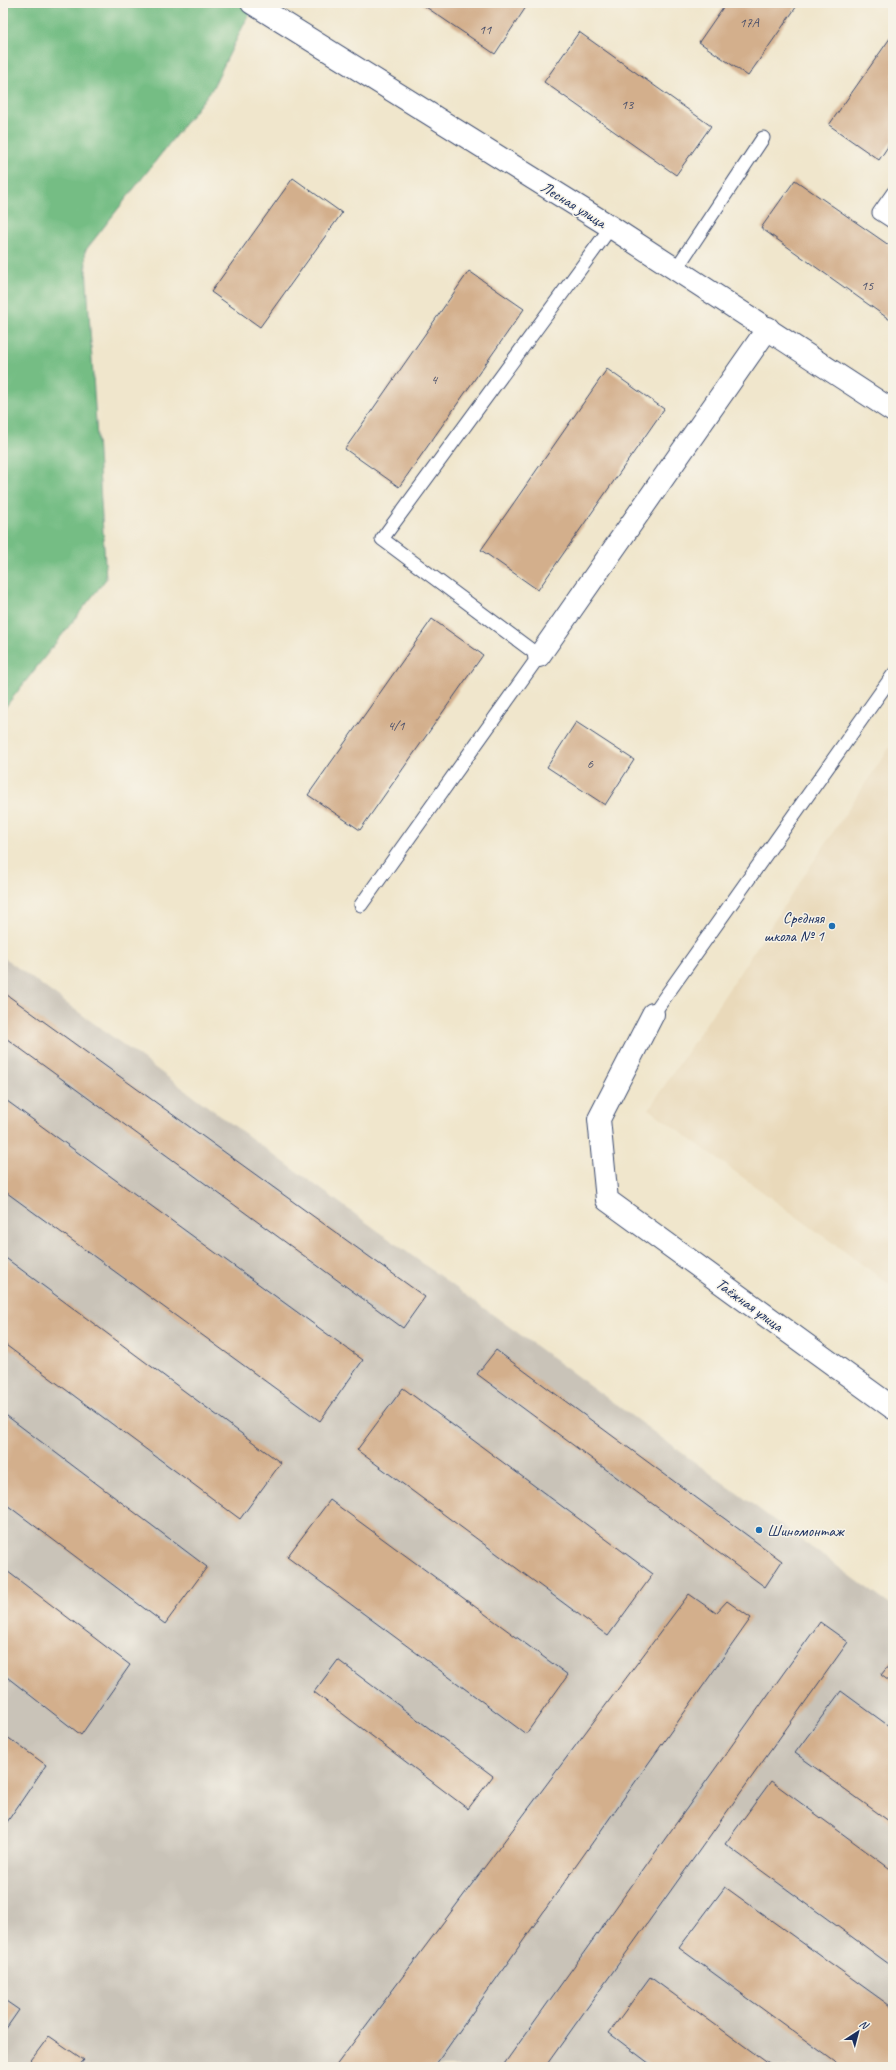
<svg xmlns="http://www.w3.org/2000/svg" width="896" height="2070" font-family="Caveat,sans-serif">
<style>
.built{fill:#e9d9ba}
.industrial{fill:#c9c3b8}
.forest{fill:#74bd84;stroke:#487671}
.building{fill:#d3af8c}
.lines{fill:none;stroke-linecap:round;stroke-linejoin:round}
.service-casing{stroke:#3b4a6e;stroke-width:15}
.minor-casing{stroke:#3b4a6e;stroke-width:24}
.tertiary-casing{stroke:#3b4a6e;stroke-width:24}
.service{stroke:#fff;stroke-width:13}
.minor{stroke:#fff;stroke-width:22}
.tertiary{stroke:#fff;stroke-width:22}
.poi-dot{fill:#1f6fb2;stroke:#f7f3e8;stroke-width:1.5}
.labels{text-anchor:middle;stroke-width:3;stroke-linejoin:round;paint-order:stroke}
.number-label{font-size:14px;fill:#494f6a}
.street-label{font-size:16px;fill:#1b2f5e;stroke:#f7f3e8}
.poi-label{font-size:16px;fill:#1b2f5e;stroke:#f7f3e8;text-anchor:end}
</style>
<rect width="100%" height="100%" fill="#f7f3e8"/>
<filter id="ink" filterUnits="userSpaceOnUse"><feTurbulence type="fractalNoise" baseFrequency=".025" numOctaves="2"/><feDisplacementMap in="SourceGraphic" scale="8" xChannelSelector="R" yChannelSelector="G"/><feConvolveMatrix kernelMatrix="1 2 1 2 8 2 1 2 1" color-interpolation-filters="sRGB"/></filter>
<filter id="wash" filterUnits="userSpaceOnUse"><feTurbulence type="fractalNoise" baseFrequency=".012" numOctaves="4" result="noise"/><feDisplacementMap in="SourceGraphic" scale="16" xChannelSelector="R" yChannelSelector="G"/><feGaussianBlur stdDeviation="0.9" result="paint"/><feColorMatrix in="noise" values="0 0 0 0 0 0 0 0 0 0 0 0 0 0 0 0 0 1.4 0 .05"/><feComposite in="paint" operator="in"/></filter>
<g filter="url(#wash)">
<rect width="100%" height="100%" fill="#f0e6cc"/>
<path class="built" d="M893,742V1287L649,1109Z"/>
<path class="industrial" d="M3,957L893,1607V2067H3Z"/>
<path class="forest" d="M3,3L254,4L212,89L85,251L106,579L3,710Z"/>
<g id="blocks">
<path class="building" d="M420,3H527L528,4L495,54Z
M726,3H799L748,76L699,42Z
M579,32L711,126L676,175L544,82Z
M893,34V139L879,160L829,125Z
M293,178L342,213L260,327L211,292Z
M795,180L893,248V322L761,228Z
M469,271L524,309L399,487L345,449Z
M607,369L664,409L538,590L481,550Z
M432,619L483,655L360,830L308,795Z
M576,722L634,760L605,805L547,767Z
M3,992L425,1297L403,1328L3,1036Z
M3,1098L363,1360L320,1421L3,1190Z
M3,1256L281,1463L240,1519L3,1343Z
M496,1350L782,1561L765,1587L477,1374Z
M403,1388L653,1574L608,1636L357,1450Z
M3,1413L207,1567L165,1624L3,1502Z
M330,1500L568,1675L526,1734L287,1557Z
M3,1568L130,1665L81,1735L3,1674Z
M689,1594L716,1613L727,1601L751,1618L434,2067H335Z
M820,1622L848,1642L545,2067H502Z
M338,1660L493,1776L468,1809L314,1692Z
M893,1660V1684L881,1675Z
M841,1691L893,1729V1824L795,1753Z
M3,1734L46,1765L5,1825L3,1824Z
M771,1781L893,1871V1967L725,1844Z
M725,1887L893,2008V2067H842L679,1948Z
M650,1977L773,2067H654L609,2033Z
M3,1999L19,2010L3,2033Z
M49,2036L84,2060L78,2067H26Z"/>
</g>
</g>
<g filter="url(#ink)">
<use href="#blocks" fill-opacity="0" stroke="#3b4a6e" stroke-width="1"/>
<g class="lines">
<defs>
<path id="service" d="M893,193L879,213L893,222
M676,269L763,138
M361,905L539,656L382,539L611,227
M653,1014L893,675"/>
<path id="minor" d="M539,656L768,328
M653,1014L599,1119L607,1200L893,1408"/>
<path id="tertiary" d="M252,3L611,227L893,411"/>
</defs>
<use href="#service" class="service-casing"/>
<use href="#minor" class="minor-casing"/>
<use href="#tertiary" class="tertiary-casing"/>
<use href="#service" class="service"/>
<use href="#minor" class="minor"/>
<use href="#tertiary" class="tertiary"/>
</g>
</g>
<g class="poi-dot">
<circle cx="832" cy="926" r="4"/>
<circle cx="759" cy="1530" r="4"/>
</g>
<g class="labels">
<g class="number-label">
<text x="749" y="27">17А</text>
<text x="485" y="34">11</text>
<text x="627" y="109">13</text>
<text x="867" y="290">15</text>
<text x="434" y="384">4</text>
<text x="396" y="730">4/1</text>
<text x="590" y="768">6</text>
</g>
<g class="street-label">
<text transform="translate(574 204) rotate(32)" y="6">Лесная улица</text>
<text transform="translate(750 1304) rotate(36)" y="6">Таёжная улица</text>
</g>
<g class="poi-label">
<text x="824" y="923">Средняя<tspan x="824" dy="18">школа № 1</tspan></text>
<text x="767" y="1536" text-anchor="start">Шиномонтаж</text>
</g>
</g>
<rect width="896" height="2070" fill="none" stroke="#f7f3e8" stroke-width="16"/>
<g transform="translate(858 2032) rotate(36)" stroke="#f7f3e8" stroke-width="3" paint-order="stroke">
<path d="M0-3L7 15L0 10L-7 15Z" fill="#1b2f5e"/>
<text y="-6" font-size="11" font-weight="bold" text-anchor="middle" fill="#1b2f5e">N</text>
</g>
</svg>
